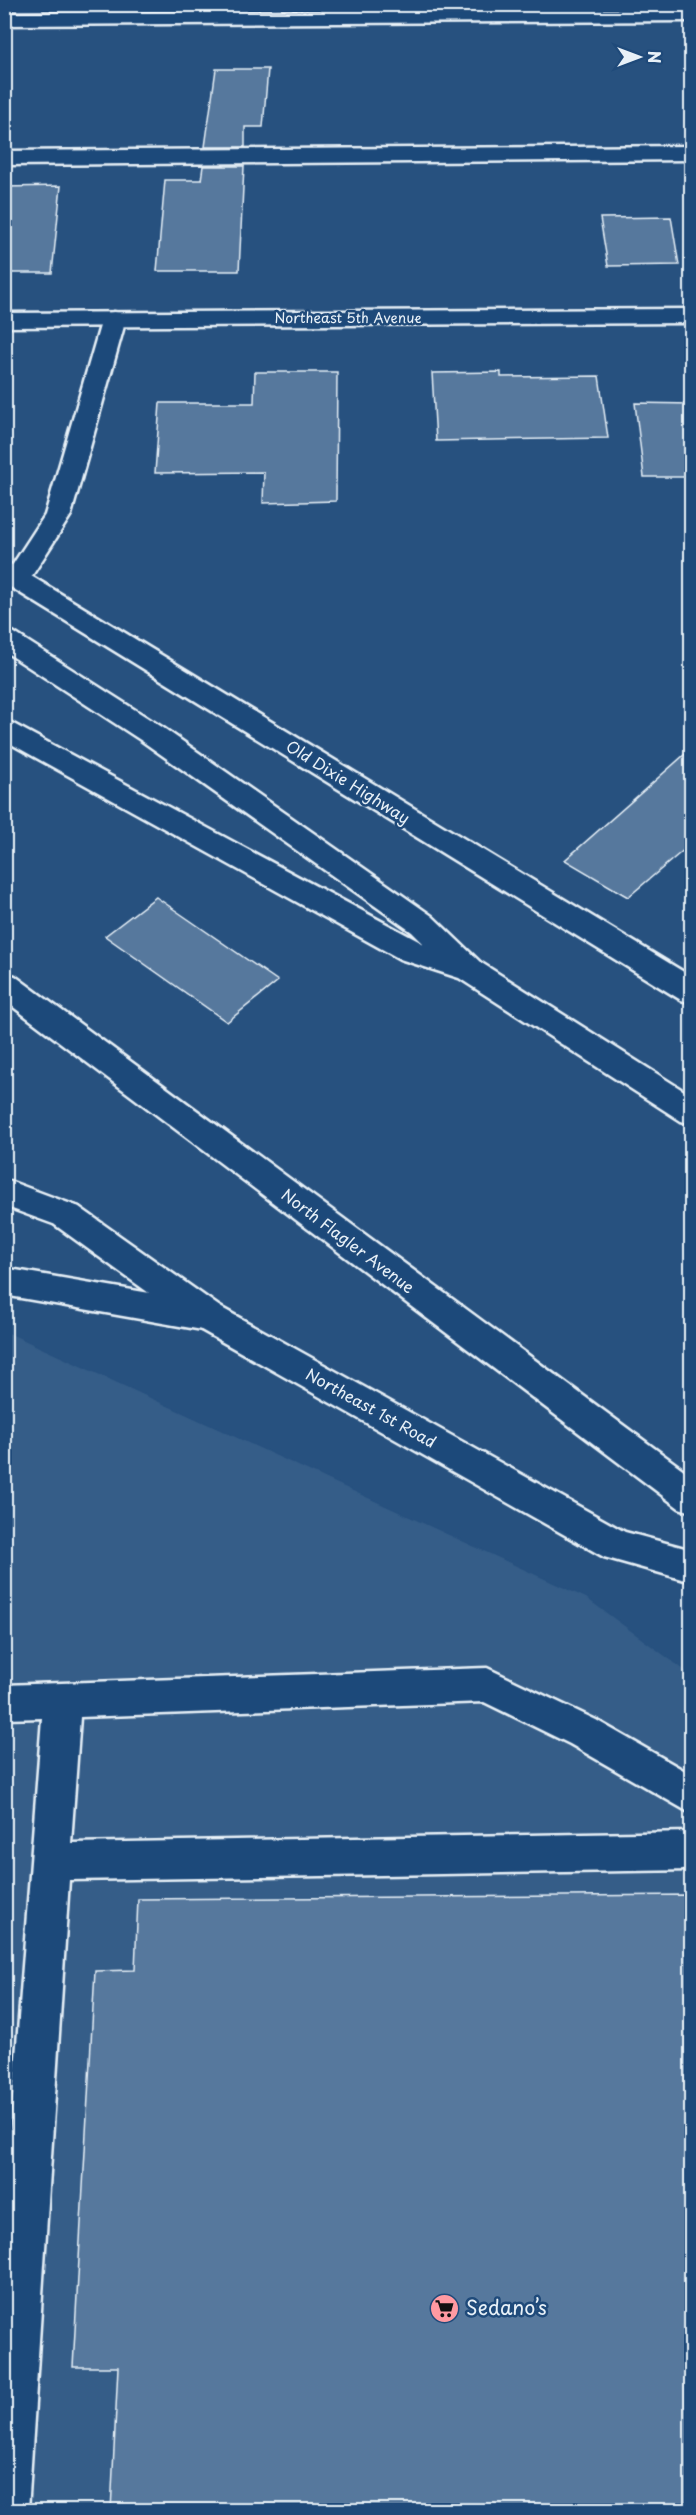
<svg xmlns="http://www.w3.org/2000/svg" width="696" height="2515" font-family="'Playpen Sans',sans-serif">
<style>
.built{fill:#355d88}
.building{fill:#57789d;stroke:#e8f1f8;stroke-width:1.5}
.lines{fill:none;stroke-linecap:round;stroke-linejoin:round}
.lane-casing{stroke:#e8f1f8;stroke-width:5}
.street-casing{stroke:#e8f1f8;stroke-width:5}
.secondary-casing{stroke:#e8f1f8;stroke-width:5}
.lane{fill:#1f4a7a;fill-rule:evenodd}
.street{fill:#1f4a7a;fill-rule:evenodd}
.secondary{fill:#1f4a7a;fill-rule:evenodd}
.labels{text-anchor:middle;stroke-width:5;stroke-linejoin:round;paint-order:stroke}
.far-street-label{font-size:14px;fill:#e8f1f8;stroke:#1f4a7a}
.street-label{font-size:16px;fill:#e8f1f8;stroke:#1f4a7a}
.near-poi-label{font-size:20px;fill:#e8f1f8;stroke:#1f4a7a;text-anchor:start}
</style>
<rect width="100%" height="100%" fill="#27517f"/>
<filter id="ink" filterUnits="userSpaceOnUse"><feTurbulence type="fractalNoise" baseFrequency=".0167" numOctaves="2"/><feDisplacementMap in="SourceGraphic" scale="12" xChannelSelector="R" yChannelSelector="G"/><feConvolveMatrix kernelMatrix="1 2 1 2 8 2 1 2 1" color-interpolation-filters="sRGB"/></filter>
<g filter="url(#ink)">
<path class="built" d="M4,1331L586,1598L691,1675V2510H5Z"/>
<path class="building" d="M216,69H268L263,127H245V147H205Z
M203,166H244L239,271H157L165,180H201Z
M61,186L52,273H4V187Z
M671,217L679,265L608,266L600,218Z
M255,372H337L336,501L263,503L264,472L155,473L160,403H254Z
M501,372V377L599,376L608,438L436,441L432,373Z
M635,403L692,404V477H644Z
M692,748V843L628,897L565,860Z
M156,897L278,981L227,1022L105,936Z
M692,1895V2511H111L118,2367H73L95,1971L135,1970L138,1899Z"/>
<g class="lines">
<defs>
<path id="lane" d="M692,146V160L4,165V151Z
M114,312L122,314L126,319L71,515L26,585L17,587L8,585L4,578L45,515L102,319L106,314Z
M4,629L13,632L162,727L432,916L480,962L692,1096V1124L681,1121L459,978L400,959L4,740V719L424,944L412,932L142,741L4,651Z
M4,1179L79,1207L83,1216L79,1225L67,1229L4,1206Z
M4,1268L208,1303L220,1307L225,1317L220,1327L208,1331L4,1295Z
M487,1668L596,1720L692,1775V1814L570,1744L484,1702L80,1717L71,1843L692,1832V1870L69,1880L28,2510H4V2214L42,1718L4,1719V1685Z"/>
<path id="street" d="M692,9V21L4,25V13Z
M692,309V323L4,327V313Z
M67,1203L79,1207L220,1307L625,1532L692,1550V1582L604,1557L196,1327L55,1225L51,1216L55,1207Z"/>
<path id="secondary" d="M4,563L13,565L692,977V1003L681,1000L4,583Z
M4,973L15,976L692,1476V1512L679,1508L4,1000Z"/>
</defs>
<use href="#lane" class="lane-casing"/>
<use href="#street" class="street-casing"/>
<use href="#secondary" class="secondary-casing"/>
<use href="#lane" class="lane"/>
<use href="#street" class="street"/>
<use href="#secondary" class="secondary"/>
</g>
</g>
<defs>
<symbol id="supermarket-disc" viewBox="-11 -11 22 22"><circle r="9.5" fill="#ff9aa2" stroke="#1f4a7a"/><path d="M-6-5.5h2.5l.6 2H6L4.5 2H-2.5L-4.4-4H-6ZM-1.5 3.2a1.3 1.3 0 1 0 .1 0ZM3 3.2a1.3 1.3 0 1 0 .1 0Z" fill="#111"/></symbol>
</defs>
<g fill-rule="evenodd">
<use href="#supermarket-disc" x="428" y="2292" width="33" height="33"/>
</g>
<g class="labels">
<g class="far-street-label">
<text x="348" y="323">Northeast 5th Avenue</text>
</g>
<g class="street-label">
<text transform="translate(348 782) rotate(32)" y="6">Old Dixie Highway</text>
<text transform="translate(348 1241) rotate(37)" y="6">North Flagler Avenue</text>
<text transform="translate(371 1408) rotate(29)" y="6">Northeast 1st Road</text>
</g>
<g class="near-poi-label">
<text x="466" y="2315">Sedano’s</text>
</g>
</g>
<rect width="696" height="2515" fill="none" stroke="#1f4a7a" stroke-width="24"/>
<rect x="12" y="12" width="672" height="2491" fill="none" stroke="#e8f1f8" stroke-width="2" filter="url(#ink)"/>
<g transform="translate(639 57) rotate(90)" stroke="#1f4a7a" stroke-width="4.5" paint-order="stroke">
<path d="M0-4.5L10 22L0 15L-10 22Z" fill="#e8f1f8"/>
<text y="-9" font-size="16" font-weight="bold" text-anchor="middle" fill="#e8f1f8">N</text>
</g>
</svg>
